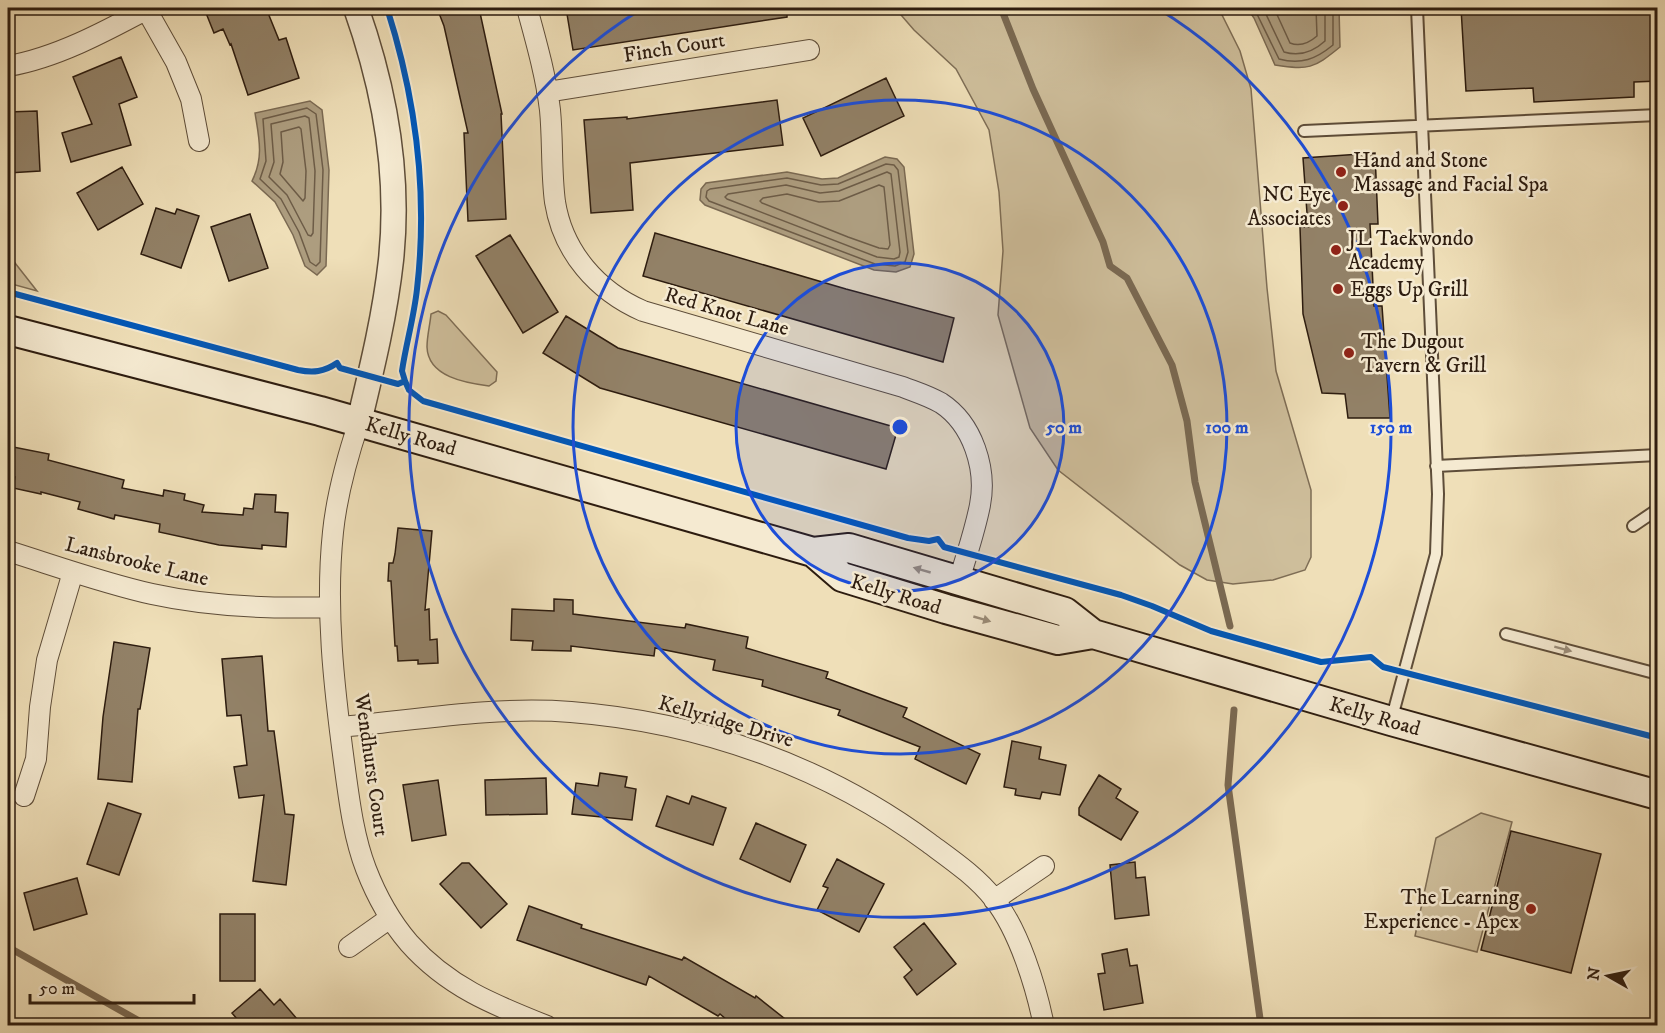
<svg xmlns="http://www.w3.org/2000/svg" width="1665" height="1033" font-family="'IM FELL DW Pica',serif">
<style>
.green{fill:#cebe9b;stroke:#7e6d55;stroke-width:1.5}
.water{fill:#ad9d7f;stroke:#7a6952;stroke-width:1.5}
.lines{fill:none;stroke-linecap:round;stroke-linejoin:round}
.shore{stroke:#6d5c47;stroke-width:1.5}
.stream{stroke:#7a6952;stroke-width:7}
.building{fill:#928167;stroke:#2d1c0f;stroke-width:1.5}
.service-casing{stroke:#5e4d39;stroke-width:14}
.minor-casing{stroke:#5e4d39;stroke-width:22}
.tertiary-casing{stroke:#5e4d39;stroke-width:27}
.secondary-casing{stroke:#2d1c0f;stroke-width:32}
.service{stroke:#f5ead1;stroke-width:10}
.minor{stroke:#f5ead1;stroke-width:20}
.tertiary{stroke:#f5ead1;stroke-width:24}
.secondary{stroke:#f5ead1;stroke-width:28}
.cycleway-casing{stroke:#f5ead1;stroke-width:10}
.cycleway{stroke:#0057b8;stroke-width:6}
.oneway{fill:#9b8d7a}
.ring{fill:none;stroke:#1d4ed8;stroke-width:3}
.poi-dot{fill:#8f2418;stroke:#f5ead1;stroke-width:2}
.labels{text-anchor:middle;stroke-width:5;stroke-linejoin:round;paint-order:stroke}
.street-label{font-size:21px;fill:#2d1c0f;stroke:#f5ead1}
.poi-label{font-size:21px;fill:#2d1c0f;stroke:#f5ead1;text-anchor:start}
.centre{fill:#1d4ed8;stroke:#f5ead1;stroke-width:3}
.ring-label{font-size:18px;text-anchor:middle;font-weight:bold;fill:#1d4ed8;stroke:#f5ead1;stroke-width:5;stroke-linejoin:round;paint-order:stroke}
</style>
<rect width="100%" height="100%" fill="#efdfb8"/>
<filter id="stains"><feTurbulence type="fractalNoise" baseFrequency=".00333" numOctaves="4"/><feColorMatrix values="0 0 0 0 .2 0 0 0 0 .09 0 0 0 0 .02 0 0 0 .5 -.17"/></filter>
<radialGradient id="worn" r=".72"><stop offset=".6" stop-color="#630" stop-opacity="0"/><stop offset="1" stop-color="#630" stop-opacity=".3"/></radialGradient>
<path class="green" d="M895,8H1216L1222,15L1240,51L1251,89L1267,288L1276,371L1311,490V557L1305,570L1273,580L1233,584L1207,580L1180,565L1058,470L1030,428L998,315L1003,251L999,192L989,130L956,69L914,30Z
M8,254L37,291L8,283Z
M438,311L446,315L497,372L496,381L489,386C466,383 428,377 427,347C427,336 430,325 431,314Z
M1481,813L1512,822L1477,952L1415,936L1436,838Z"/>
<path class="water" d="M1247,8H1339L1340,47C1313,69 1309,70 1275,65L1254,18Z
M310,101L322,110L329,170L326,266L317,275L305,266L293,235L275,202L252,181C264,157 259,138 255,113Z
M885,157L897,159L904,167L914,254L910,267L896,272L874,270L705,205L700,200L701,189L706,183L787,172L822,179L838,178Z"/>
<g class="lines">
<path class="shore" d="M1254,8L1279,59C1301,65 1316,59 1333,45V8
M1263,8L1284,52C1300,57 1313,52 1325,41V8
M1274,8L1290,43C1300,47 1309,43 1317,36L1316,8
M307,108L316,114L323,170L320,262L316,266L310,262L299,232L281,199L260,179L266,161L263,119Z
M305,116L309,118L315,171L313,233L311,236L308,235L287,195L269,177L274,162L271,124Z
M299,127L301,129L306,171L305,198L303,201L280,174L283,162L281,132Z
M886,164L894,165L898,170L908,252L905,262L895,266L875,264L709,201L706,197L707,191L710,189L787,178L821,185L838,184Z
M887,172L891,174L900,252L899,257L894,259L877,257L727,199L725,197L728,194L786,185L820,193L839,191Z
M879,185L884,187L890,245L888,249L879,248L848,237L762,203L760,201L763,198L787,194L819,202L839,201Z"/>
<path class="stream" d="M1001,8L1033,89L1103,242L1110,266L1127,278L1172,365L1187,421L1195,482L1230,626
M1234,710L1228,785L1261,1026
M8,947L148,1026"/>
</g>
<path class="building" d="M204,8H266L279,40L286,38L299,78L248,95L231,44L230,45L223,29L214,33Z
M437,8H479L502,114H501L506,219L468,221L464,133H468L444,26Z
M566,8H787V17L573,50Z
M1461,8H1658V81L1634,82V97L1534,102L1533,88L1466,91Z
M121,57L137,97L119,104L131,145L71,162L62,133L92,124L73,77Z
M886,78L904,116L821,156L803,118Z
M777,100L783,145L630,163L633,210L591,213L584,120L627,117V119Z
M37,111L40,171L8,173V112Z
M1375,153L1378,224H1370L1374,306H1382L1390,418H1348L1345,394L1322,393L1303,314L1300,227H1308L1303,158Z
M122,167L143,204L98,230L77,193Z
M156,208L175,214L177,209L199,216L181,268L141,254Z
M250,214L268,268L229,281L211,227Z
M655,233L846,289L954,318L943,362L643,276Z
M510,235L558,312L523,333L476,256Z
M566,316L618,348L898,428L886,469L600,388L543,353Z
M8,446L49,454L48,460L124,480L122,488L163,496L164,490L185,494L184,500L204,505L202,512L243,515L244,508L253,509L255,494L276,495L275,512L288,513L286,547L262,545V549L219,545L159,532L160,524L115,515L114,519L78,509L80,502L41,492V494L13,488L15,477L8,476Z
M398,528L432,531L425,610L429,609L430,640L437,639L438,663L418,664V660L398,661L397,646H395L391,581H388L389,563H393L395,554Z
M554,599L573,600V614L685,628L686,624L748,637L746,648L828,672L826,678L907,708L903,717L980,754L966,784L915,759L920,747L838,715L840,710L762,686L763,680L713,670L715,660L655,648L654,656L571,646V651L532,650L533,641L511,640L512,609L554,611Z
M114,642L150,648L140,709H138L132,782L98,779L103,717Z
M262,656L268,731H274L285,814L294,815L286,885L253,881L264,795L239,798L234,767L247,765L241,715L227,716L222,659Z
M1012,741L1041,747L1039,759L1066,765L1060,795L1042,792L1040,799L1015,795L1016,789L1004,787Z
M600,773L627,777L625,787L636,789L632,820L572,814L576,783L598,786Z
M1099,775L1121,789L1116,798L1138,812L1121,840L1079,815V808Z
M546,778L547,814L486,815L485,780Z
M438,780L446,835L412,841L403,785Z
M667,796L689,804L692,796L726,808L713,845L656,826Z
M108,803L141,814L119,875L87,864Z
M756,823L806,845L790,882L740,859Z
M1511,831L1601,854L1571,973L1481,950Z
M837,859L884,884L859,932L817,910L828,888L823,886Z
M1135,862L1136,878L1145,877L1149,915L1115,919L1110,865Z
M462,863H469L507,904L481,928L440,884Z
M77,878L87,914L34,930L24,893Z
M529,906L582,925L581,928L682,960L684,957L755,998L756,996L794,1026H734L720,1014L718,1016L649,976L646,985L517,940Z
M220,914H255V981H220Z
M924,923L956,964L917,995L904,977L912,970L894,947Z
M1127,949L1130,966L1137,965L1143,1003L1104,1010L1098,974L1105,973L1102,954Z
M260,989L274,1005L280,999L303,1026H243L232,1013Z"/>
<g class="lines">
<defs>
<path id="service" d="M1304,131L1658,115
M1436,466L1658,455
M1633,526L1658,509
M1506,634L1658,674
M1391,721L1436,554L1438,494L1417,8"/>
<path id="minor" d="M527,8C536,41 546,76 550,110C553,141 551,172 555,202C563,252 597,291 643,311L903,387C916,392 929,396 941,403C973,424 987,469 980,505C975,531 966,556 959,581
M146,9L176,62L191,99L199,141
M8,66C56,58 106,31 149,8
M547,92L809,50
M359,422C347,458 337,493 333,532C325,608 334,687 344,762C349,798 353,835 366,869C376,895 391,922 409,943C448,987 494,1005 547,1026
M8,551C56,566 103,583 152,594C211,607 270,609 330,607
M340,727C417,720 493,706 571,712C700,722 825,766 929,843C952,860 977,877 994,899C1019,931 1036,986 1044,1026
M24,796L36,759L40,707L47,660L73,572
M994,900L1044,866
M349,947L390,918"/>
<path id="tertiary" d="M356,8C384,87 400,175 391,260C385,315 372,368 359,422"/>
<path id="secondary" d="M8,330L320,411L813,552L849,548L1065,612L1093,634L1391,721L1658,795
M813,552L842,577L946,609L1058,640L1093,634"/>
</defs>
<use href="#service" class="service-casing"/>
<use href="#minor" class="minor-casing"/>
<use href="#tertiary" class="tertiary-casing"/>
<use href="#secondary" class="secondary-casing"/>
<use href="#service" class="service"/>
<use href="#minor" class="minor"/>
<use href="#tertiary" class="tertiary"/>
<use href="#secondary" class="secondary"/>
<defs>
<path id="cycleway" d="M387,8C416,99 428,194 417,289C414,317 406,344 402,371L405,381
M8,292L298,370C313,373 324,372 337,363L340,368L398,384L405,381L409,390L423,401L908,538L929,541L938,539L944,547L1121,595L1152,606L1211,631L1321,662L1371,657L1383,667L1658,738"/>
</defs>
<use href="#cycleway" class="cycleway-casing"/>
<use href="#cycleway" class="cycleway"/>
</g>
<defs><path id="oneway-solid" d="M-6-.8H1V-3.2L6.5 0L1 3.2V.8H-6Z" transform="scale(1.5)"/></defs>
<g class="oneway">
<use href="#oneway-solid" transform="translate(922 570) rotate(-164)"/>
<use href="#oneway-solid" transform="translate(982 619) rotate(16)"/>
<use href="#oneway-solid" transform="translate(1563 649) rotate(15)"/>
</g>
<circle cx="900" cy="427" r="164" fill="#1d4ed8" fill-opacity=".12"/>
<g class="ring">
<circle cx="900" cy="427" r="164"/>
<circle cx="900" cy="427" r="327"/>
<path d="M1157 8A491 491 0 1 1 643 8"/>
</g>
<g class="poi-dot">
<circle cx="1341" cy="172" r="6"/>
<circle cx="1343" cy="206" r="6"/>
<circle cx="1336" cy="250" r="6"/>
<circle cx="1338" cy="289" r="6"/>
<circle cx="1349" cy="353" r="6"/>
<circle cx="1531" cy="909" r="6"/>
</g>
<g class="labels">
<g class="street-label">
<text transform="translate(674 47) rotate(-9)" y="7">Finch Court</text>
<text transform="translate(727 311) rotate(16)" y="7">Red Knot Lane</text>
<text transform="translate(411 436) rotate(16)" y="7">Kelly Road</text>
<text transform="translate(137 561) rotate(14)" y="7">Lansbrooke Lane</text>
<text transform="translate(896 594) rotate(17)" y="7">Kelly Road</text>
<text transform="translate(1375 716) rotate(16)" y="7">Kelly Road</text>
<text transform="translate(726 721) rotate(16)" y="7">Kellyridge Drive</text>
<text transform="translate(372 765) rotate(82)" y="7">Wendhurst Court</text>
</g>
<g class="poi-label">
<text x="1353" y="167">Hand and Stone<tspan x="1353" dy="24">Massage and Facial Spa</tspan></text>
<text x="1331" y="201" text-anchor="end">NC Eye<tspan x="1331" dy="24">Associates</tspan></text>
<text x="1348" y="245">JL Taekwondo<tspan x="1348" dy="24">Academy</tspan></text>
<text x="1350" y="296">Eggs Up Grill</text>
<text x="1361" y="348">The Dugout<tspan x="1361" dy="24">Tavern &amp; Grill</tspan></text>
<text x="1519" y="904" text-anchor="end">The Learning<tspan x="1519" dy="24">Experience - Apex</tspan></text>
</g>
</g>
<circle cx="900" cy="427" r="9" class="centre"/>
<g class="ring-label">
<text x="1064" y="433">50 m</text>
<text x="1227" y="433">100 m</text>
<text x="1391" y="433">150 m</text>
</g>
<rect width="1665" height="1033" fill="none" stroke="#efdfb8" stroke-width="30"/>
<rect x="9" y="9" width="1647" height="1015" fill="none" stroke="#2d1c0f" stroke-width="3"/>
<rect x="15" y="15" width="1635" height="1003" fill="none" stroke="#2d1c0f" stroke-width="1.5"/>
<g transform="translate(1608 976) rotate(279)" stroke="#f5ead1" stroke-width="4.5" paint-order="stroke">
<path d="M0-4.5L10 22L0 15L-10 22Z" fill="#2d1c0f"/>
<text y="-9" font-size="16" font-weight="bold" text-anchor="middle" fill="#2d1c0f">N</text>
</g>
<path d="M30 994v9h164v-9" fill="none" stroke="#2d1c0f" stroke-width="3"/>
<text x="39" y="994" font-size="18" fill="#2d1c0f" stroke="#f5ead1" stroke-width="4.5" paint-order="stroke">50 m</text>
<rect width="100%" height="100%" filter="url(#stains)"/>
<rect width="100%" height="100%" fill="url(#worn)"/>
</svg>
